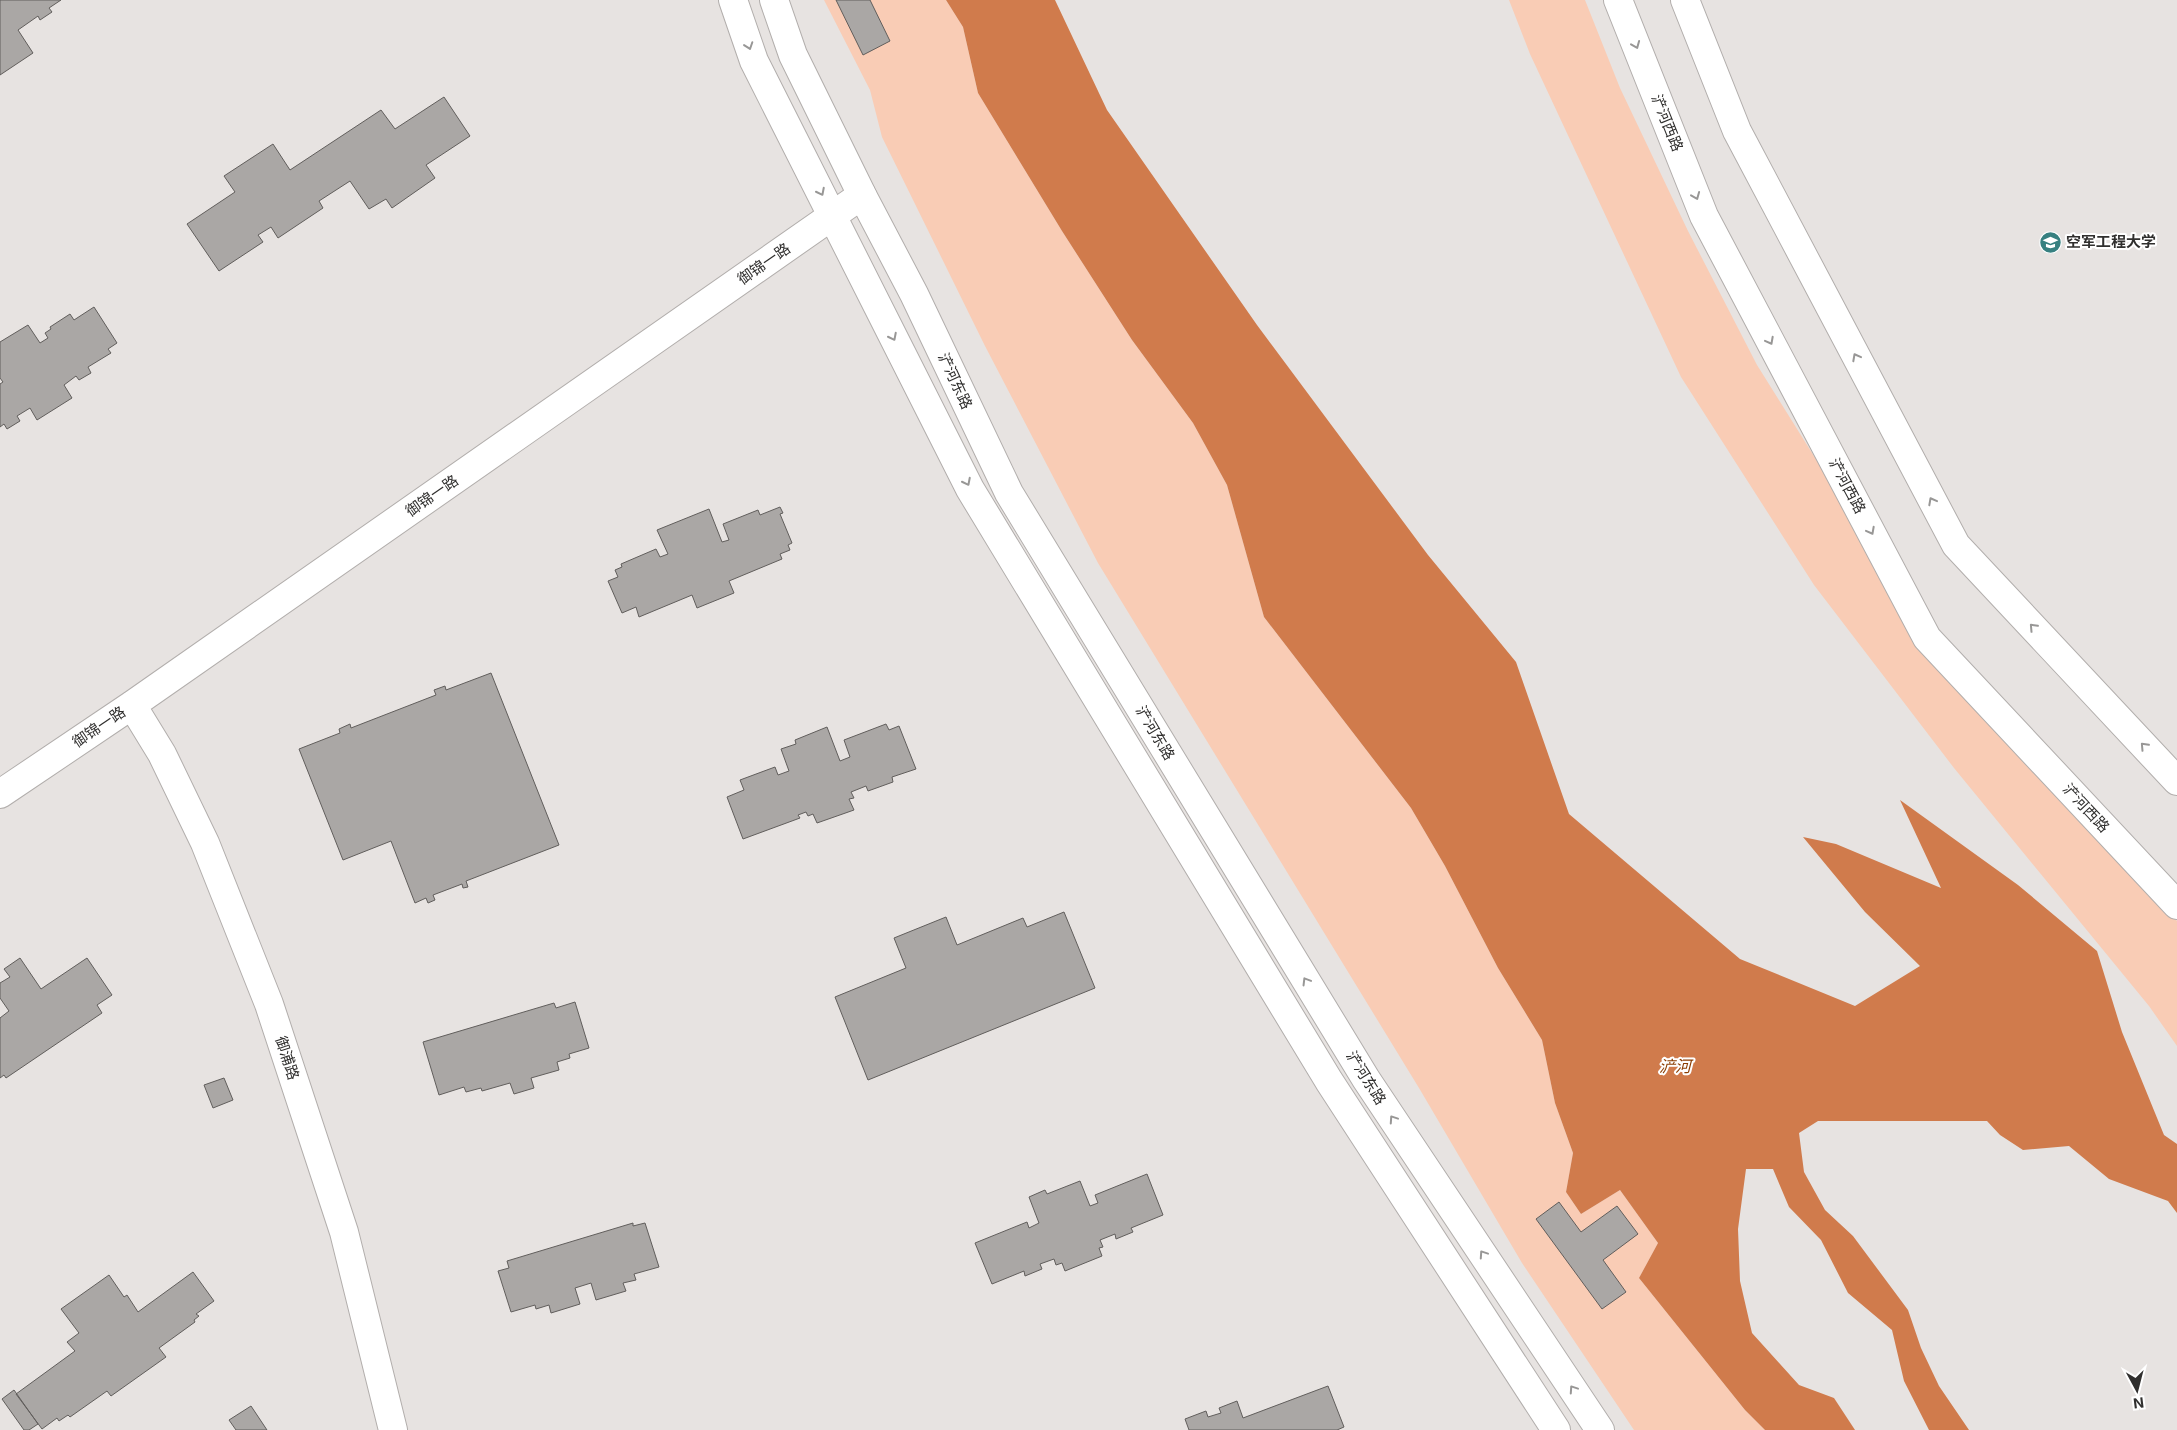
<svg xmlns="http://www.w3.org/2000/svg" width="2177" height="1430" font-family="Inter,'Noto Sans SC',sans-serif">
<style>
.green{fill:#f9ccb5}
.water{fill:#d07b4c}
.building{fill:#aaa7a5;stroke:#615e5c}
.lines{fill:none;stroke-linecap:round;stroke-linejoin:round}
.minor-casing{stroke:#b2aeac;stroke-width:30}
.major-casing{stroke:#b2aeac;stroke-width:30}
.minor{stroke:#fff;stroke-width:28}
.major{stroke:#fff;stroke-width:28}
.oneway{stroke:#989796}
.labels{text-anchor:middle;stroke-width:4;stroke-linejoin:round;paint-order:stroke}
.street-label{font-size:15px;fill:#302f2e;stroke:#fff}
.poi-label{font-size:15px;font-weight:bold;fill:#302f2e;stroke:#fff;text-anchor:start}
.water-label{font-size:16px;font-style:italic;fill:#8a3c01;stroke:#fff}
</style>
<rect width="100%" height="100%" fill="#e7e3e1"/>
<path class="green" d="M824,0H946L963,27L978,93L1062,231L1132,340L1193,423L1227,485L1264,617L1411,808L1445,866L1498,968L1542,1040L1555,1103L1573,1153L1566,1192L1581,1214L1620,1190L1658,1243L1639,1278L1745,1410L1765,1430H1634L1522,1263L1419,1088L1098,563L985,346L882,137L870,90Z
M1509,0H1585L1620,88L1688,231L1757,365L1847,509L2010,732L2121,861L2177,921V1046L2149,1006L1954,768L1814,585L1681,377L1530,54Z"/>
<path class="water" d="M946,0H1055L1107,110L1257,325L1428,555L1516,662L1569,814L1740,959L1855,1006L1920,966L1865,912L1803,837L1836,844L1941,888L1900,800L2018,885L2097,951L2122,1032L2164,1135L2177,1144V1213L2168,1201L2109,1179L2069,1146L2023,1150L2000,1135L1987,1121H1818L1799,1133L1804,1172L1825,1210L1853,1236L1908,1310L1921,1348L1939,1386L1969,1430H1929L1904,1381L1892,1330L1848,1293L1821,1240L1789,1207L1773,1169H1746L1738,1229L1740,1281L1752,1333L1799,1385L1834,1398L1855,1430H1765L1745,1410L1639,1278L1658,1243L1620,1190L1581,1214L1566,1192L1573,1153L1555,1103L1542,1040L1498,968L1445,866L1411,808L1264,617L1227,485L1193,423L1132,340L1062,231L978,93L963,27Z"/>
<path class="building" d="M0,0H61L49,8L52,12L40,20L38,16L18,30L33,53L0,75Z
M836,0H870L890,41L863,55Z
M444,97L470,136L426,165L435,178L392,208L386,199L369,209L350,181L319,201L323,208L278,238L271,227L258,235L263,242L219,271L187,224L235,192L224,176L273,144L290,170L381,110L395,129Z
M94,307L117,343L108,349L111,353L88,367L91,373L79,380L76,376L64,385L72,398L37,420L30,408L17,416L20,421L7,429L4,424L0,427V384L3,382L0,378V342L28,325L40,343L48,338L45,333L51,329L50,327L70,314L74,320Z
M780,507L783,513L780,514L792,543L788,545L790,550L780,554L782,559L729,581L734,593L697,608L692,595L639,617L636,607L622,613L608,581L618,577L615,570L622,567L621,564L656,549L660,557L668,554L657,530L709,509L722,542L729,540L723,524L758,510L760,515Z
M491,673L559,845L466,881L468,887L463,888L462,884L433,895L435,900L428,903L426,898L415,903L391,841L343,860L299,749L340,733L339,729L350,724L351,728L436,695L434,690L445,686L446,690Z
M886,724L889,730L899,726L916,769L892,777L893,782L868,791L866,786L851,792L854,798L849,799L854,810L817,823L813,814L808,816L806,812L798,815L800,818L743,839L727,797L744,790L740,780L775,767L778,775L789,771L781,749L796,744L795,740L827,727L840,761L850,757L844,740Z
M1064,912L1095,988L868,1080L835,997L906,968L894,938L946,917L957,945L1023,918L1027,927Z
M20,958L41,989L87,958L112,995L97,1005L102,1013L6,1078L4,1075L0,1078V1018L9,1011L0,998V983L10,977L4,969Z
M575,1002L589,1048L569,1054L570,1058L557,1062L559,1070L531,1078L534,1088L514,1094L510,1083L482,1091L481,1088L466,1092L464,1087L439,1095L423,1042L554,1003L556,1008Z
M224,1078L233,1100L213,1108L204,1085Z
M1147,1174L1163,1215L1131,1228L1133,1232L1116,1239L1115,1234L1100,1240L1103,1247L1099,1248L1102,1256L1065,1271L1062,1263L1056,1265L1054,1259L1040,1264L1042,1269L1025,1276L1024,1271L992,1284L975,1243L1027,1222L1029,1228L1039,1223L1029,1197L1045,1190L1047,1194L1080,1181L1090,1206L1098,1203L1095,1195Z
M1559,1202L1581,1232L1617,1206L1638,1234L1603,1260L1626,1292L1602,1309L1536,1219Z
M633,1223V1226L645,1223L659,1267L634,1274L636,1280L623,1283L626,1291L596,1300L591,1283L575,1288L580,1304L551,1313L549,1305L536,1309L535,1305L511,1312L498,1271L509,1268L507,1261Z
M193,1272L214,1301L196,1314L199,1316L194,1320L195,1322L159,1348L166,1357L111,1396L107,1391L70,1417L68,1415L59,1421L57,1418L42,1429L16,1394L75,1351L67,1342L79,1333L61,1309L109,1275L124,1297L127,1295L138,1312Z
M1328,1386L1344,1427L1337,1430H1189L1185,1419L1206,1411L1208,1417L1221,1413L1219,1408L1237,1401L1243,1418Z
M14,1390L38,1424L29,1430H24L2,1399Z
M251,1406L267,1430H236L229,1420Z"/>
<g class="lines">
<defs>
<path id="minor" d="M132,705L162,754L205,843L269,1004L344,1232L393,1430
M0,794L132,705L862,195"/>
<path id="major" d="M733,0L754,61L970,489L1329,1081L1556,1430
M774,0L793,55L862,195L914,294L1009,493L1366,1079L1600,1430
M1618,0L1704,216L1927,638L2177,905
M1685,0L1737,131L1956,545L2177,781"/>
</defs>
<use href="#minor" class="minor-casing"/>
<use href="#major" class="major-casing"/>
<use href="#minor" class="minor"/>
<use href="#major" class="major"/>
</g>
<defs><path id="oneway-chevron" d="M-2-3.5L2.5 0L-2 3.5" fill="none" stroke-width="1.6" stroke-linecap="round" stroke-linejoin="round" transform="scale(1.25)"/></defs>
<g class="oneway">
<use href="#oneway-chevron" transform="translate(1636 45) rotate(68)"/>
<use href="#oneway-chevron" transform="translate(749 46) rotate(71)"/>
<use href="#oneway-chevron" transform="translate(821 192) rotate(63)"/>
<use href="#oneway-chevron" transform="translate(1696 196) rotate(68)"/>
<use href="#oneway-chevron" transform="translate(893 337) rotate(63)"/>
<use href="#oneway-chevron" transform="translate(1770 341) rotate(62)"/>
<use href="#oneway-chevron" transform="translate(1856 357) rotate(-118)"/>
<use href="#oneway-chevron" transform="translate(967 482) rotate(63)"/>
<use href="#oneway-chevron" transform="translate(1932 501) rotate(-118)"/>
<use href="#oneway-chevron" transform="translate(1871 531) rotate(62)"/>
<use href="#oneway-chevron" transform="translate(2033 627) rotate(-133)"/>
<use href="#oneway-chevron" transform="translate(2144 746) rotate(-133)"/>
<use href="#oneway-chevron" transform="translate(1306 981) rotate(-121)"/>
<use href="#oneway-chevron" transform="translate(1393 1119) rotate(-124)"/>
<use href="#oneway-chevron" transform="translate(1483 1254) rotate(-124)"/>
<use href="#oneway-chevron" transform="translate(1573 1389) rotate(-124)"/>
</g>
<defs>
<symbol id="university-disc" viewBox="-11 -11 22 22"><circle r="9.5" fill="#378080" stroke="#fff"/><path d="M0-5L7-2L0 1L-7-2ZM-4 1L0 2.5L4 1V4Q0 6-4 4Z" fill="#fff"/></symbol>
</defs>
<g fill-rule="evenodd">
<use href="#university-disc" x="2038" y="230" width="25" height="25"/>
</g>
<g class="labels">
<g class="street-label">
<text transform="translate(1667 123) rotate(68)" y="5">浐河西路</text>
<text transform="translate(764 264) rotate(-35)" y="5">御锦一路</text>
<text transform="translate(955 381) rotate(65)" y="5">浐河东路</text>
<text transform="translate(1847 486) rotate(62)" y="5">浐河西路</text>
<text transform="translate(432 496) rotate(-35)" y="5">御锦一路</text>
<text transform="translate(99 727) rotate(-34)" y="5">御锦一路</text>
<text transform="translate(1155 733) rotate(59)" y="5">浐河东路</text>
<text transform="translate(2086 808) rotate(47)" y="5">浐河西路</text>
<text transform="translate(287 1058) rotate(72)" y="5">御浦路</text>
<text transform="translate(1366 1078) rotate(58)" y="5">浐河东路</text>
</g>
<g class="poi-label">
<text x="2066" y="247">空军工程大学</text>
</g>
<g class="water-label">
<text x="1675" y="1072">浐河</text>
</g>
</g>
<g transform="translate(2137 1390) rotate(173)" stroke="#ffffff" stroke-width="4" paint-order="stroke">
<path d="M0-4L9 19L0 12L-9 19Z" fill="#302f2e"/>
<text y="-8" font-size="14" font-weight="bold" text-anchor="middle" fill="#302f2e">N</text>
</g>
</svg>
